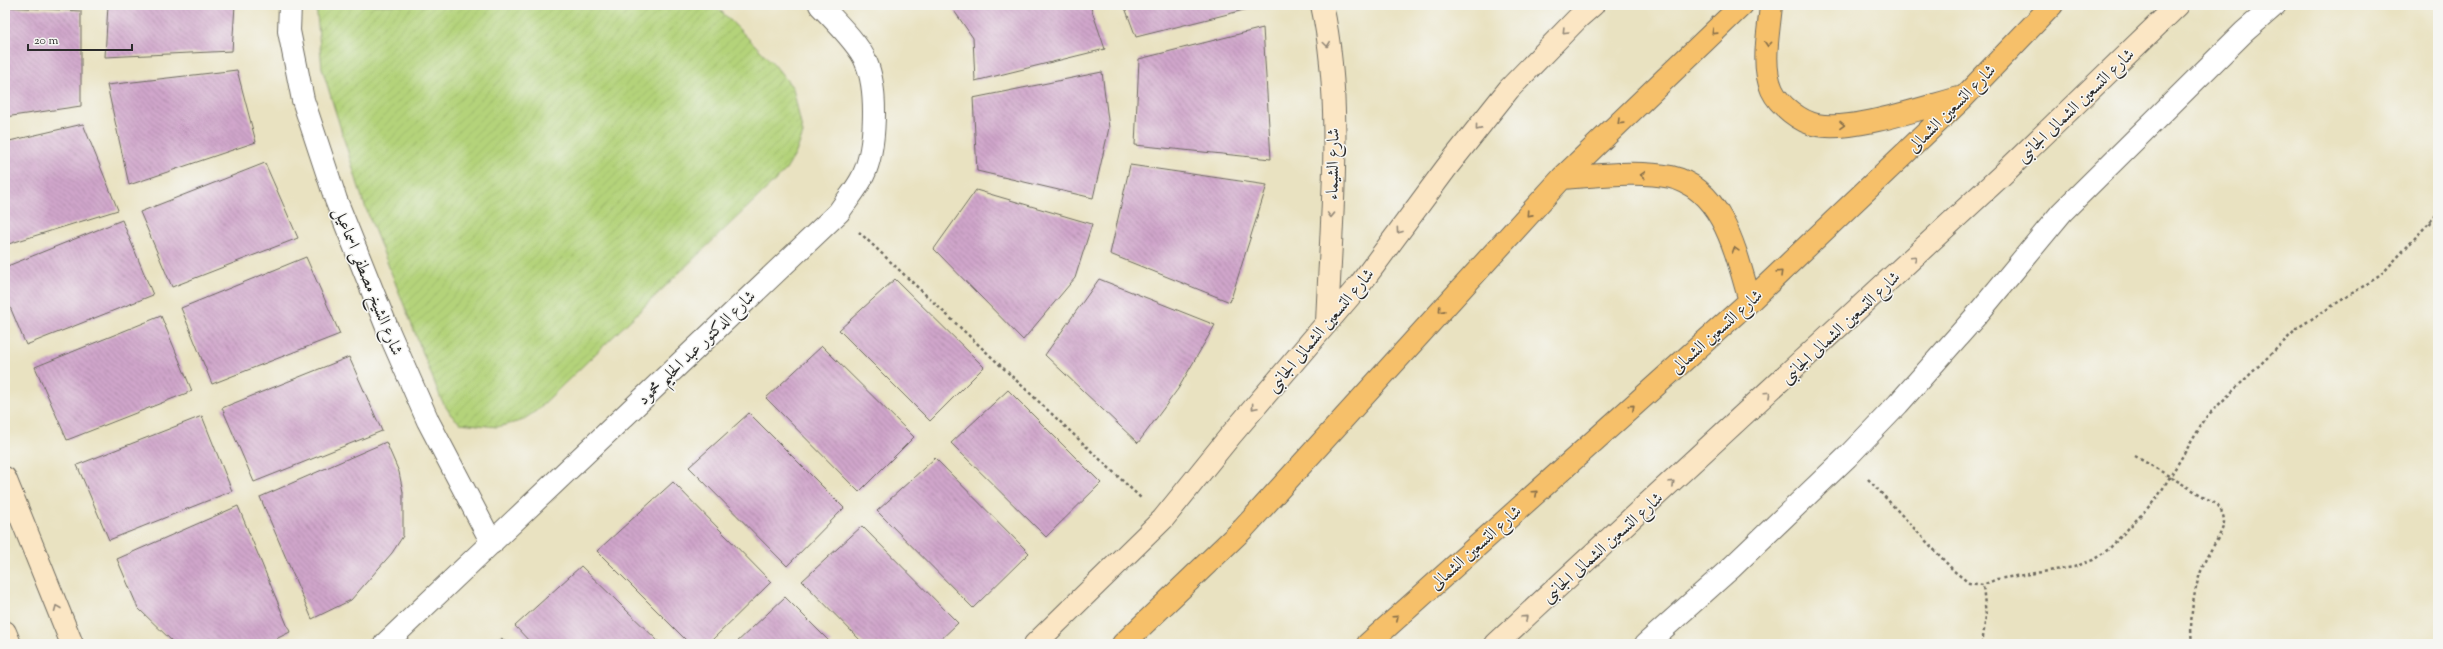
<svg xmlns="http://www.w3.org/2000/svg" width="2443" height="649" font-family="'Sorts Mill Goudy',Amiri,serif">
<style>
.garden{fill:url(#garden-furrows);stroke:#707f52}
.building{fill:url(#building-back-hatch)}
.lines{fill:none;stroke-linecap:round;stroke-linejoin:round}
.street-casing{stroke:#6e6b60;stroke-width:24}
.secondary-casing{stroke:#6e6b60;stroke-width:24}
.primary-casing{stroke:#6e6b60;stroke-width:24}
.path{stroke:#6e6b60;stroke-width:2.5;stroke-dasharray:3 3;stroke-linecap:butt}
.street{stroke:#fff;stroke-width:22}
.secondary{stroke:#fbe6c4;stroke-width:22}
.primary{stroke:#f6c06b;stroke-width:22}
.oneway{stroke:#938878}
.oneway2{stroke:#866e48}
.labels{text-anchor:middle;stroke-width:3;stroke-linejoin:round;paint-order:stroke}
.street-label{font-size:17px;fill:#2b2b2b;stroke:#f6f6f2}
</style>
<defs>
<pattern id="garden-furrows" width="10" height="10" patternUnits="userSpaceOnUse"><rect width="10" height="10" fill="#b4d37a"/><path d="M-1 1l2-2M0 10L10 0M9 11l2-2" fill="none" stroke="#9bb56a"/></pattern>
<pattern id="building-back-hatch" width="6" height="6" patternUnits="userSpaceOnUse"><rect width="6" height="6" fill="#d0a6cb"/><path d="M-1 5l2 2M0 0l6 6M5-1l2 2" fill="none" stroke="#a987a5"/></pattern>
</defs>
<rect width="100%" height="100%" fill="#f6f6f2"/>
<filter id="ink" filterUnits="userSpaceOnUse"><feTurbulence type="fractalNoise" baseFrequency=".025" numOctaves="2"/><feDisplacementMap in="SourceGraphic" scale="8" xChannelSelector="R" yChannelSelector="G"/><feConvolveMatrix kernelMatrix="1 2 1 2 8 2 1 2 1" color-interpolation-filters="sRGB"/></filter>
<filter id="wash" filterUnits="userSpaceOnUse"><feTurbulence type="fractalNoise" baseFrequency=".012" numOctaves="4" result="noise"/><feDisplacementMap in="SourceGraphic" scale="16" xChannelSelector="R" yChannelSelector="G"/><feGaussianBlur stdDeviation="0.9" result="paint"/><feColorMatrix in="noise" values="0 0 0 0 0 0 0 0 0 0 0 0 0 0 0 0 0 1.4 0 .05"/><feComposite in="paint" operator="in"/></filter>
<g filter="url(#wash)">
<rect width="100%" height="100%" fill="#e9e2c1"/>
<path class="garden" d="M316,5H715L773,63L793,88L803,134L795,155L786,170L536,411L521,421L497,427L460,423L451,415L441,399L363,201L322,68Z"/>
<g id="blocks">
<path class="building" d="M108,5H235L232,51L105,57Z
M950,5H1090L1105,49L975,81L973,38Z
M1124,5H1259L1260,6L1136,37Z
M5,7L81,11V106L5,117Z
M1263,28L1271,159L1135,145L1139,59Z
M237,70L256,142L129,185L107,85Z
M1102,72L1109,128L1093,198L977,171L973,98Z
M83,124L118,210L5,245V142Z
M265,163L298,238L172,287L140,212Z
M1130,165L1267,185L1230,302L1110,254Z
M976,190L1092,224L1075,278L1023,340L934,249Z
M122,220L153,295L26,345L5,295V267Z
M306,257L340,334L212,384L181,308Z
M895,279L984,367L930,421L839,330Z
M1099,279L1215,325L1178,389L1138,443L1045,355Z
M161,316L192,391L67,440L35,367Z
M822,346L914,437L859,492L766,398Z
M349,357L382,431L254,482L222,408Z
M1008,390L1101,483L1046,537L951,443Z
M749,413L844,508L787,566L689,467Z
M202,416L232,491L109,540L77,465Z
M386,442L399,472L403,492V536L392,553L351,600L312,619L260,497Z
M935,458L1029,553L973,608L877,511Z
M673,482L771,582L708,644H690L597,551Z
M238,506L290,632L266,644H175L138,608L117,559Z
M862,526L958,623L936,644H864L802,581Z
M581,566L661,644H532L515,626Z
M785,597L832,644H735Z
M502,638L507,644H495Z"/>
</g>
</g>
<g filter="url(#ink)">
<use href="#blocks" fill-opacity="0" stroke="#6e6b60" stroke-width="1"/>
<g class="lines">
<defs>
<path id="street" d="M290,5L289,31L303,100L336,200L388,330L428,421L492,543
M385,644L839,212C846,201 857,189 863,176C876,149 878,90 866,62C860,45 833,19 820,5
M1646,644L1731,568L1847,457L1898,404L1976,316L2062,212L2244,32L2275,5"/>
<path id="secondary" d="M1322,5C1344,105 1331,221 1327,323
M5,478L72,644
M5,632L10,644
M1035,644L1163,519L1231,435L1361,283L1447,167L1509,89L1578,18L1593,5
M1496,644L2001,176L2178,5"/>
<path id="primary" d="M1771,5C1769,31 1761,65 1772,90C1779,105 1800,122 1817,125C1853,132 1924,107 1963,97
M1562,178C1596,176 1636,170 1671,177C1724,189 1737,257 1750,301
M1123,644L1243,529L1562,178L1742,5
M1368,644L1750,301L1964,97L2052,5"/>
</defs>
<use href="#street" class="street-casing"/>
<use href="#secondary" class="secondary-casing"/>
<use href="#primary" class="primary-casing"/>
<path class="path" d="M2429,223L2438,229
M859,232L1142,499
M2135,456L2218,505C2221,511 2224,515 2224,522C2222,536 2210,549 2205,561C2194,586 2189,617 2192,644
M1868,479L1954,571L1969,583L1983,585L1997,579L2074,567L2093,560L2109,549L2157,498L2207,416L2299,327L2381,275L2438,213
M1982,644L1986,616L1983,585"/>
<use href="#street" class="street"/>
<use href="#secondary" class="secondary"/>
<use href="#primary" class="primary"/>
</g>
<defs><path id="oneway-chevron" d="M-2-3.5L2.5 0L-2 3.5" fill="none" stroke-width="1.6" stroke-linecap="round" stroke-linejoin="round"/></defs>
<g class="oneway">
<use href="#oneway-chevron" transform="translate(1565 31) rotate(134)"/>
<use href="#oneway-chevron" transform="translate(1327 44) rotate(83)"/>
<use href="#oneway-chevron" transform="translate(1478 128) rotate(129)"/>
<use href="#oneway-chevron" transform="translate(1331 215) rotate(92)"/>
<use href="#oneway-chevron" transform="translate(1399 231) rotate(126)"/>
<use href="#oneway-chevron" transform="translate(1914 258) rotate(-43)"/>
<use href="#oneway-chevron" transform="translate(1768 394) rotate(-43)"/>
<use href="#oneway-chevron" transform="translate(1254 407) rotate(131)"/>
<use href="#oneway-chevron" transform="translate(1672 483) rotate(-42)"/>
<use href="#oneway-chevron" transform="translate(57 608) rotate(-112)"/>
<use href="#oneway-chevron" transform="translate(1525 618) rotate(-42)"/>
</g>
<g class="oneway2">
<use href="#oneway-chevron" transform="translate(1714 32) rotate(136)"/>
<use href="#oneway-chevron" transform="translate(1768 44) rotate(94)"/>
<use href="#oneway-chevron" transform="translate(1620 122) rotate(136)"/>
<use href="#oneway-chevron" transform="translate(1842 125) rotate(1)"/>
<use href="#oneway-chevron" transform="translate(1643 175) rotate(-177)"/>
<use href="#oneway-chevron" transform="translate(1529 214) rotate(132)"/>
<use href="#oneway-chevron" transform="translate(1735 250) rotate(-107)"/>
<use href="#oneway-chevron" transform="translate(1780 273) rotate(-44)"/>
<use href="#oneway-chevron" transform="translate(1441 310) rotate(132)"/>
<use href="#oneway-chevron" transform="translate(1632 407) rotate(-42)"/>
<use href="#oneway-chevron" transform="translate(1535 493) rotate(-42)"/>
<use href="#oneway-chevron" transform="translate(1396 618) rotate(-42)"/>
</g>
</g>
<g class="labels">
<g class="street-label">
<text transform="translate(2075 105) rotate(-44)" y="6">شارع التسعين الشمالى الجانبى</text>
<text transform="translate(1951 108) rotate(-45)" y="6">شارع التسعين الشمالى</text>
<text transform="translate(1332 164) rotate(-89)" y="6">شارع الشيماء</text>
<text transform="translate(369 281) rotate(68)" y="6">شارع الشيخ مصطفى اسماعيل</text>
<text transform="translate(1840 327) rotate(-43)" y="6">شارع التسعين الشمالى الجانبى</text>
<text transform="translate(1320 330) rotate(-50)" y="6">شارع التسعين الشمالى الجانبى</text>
<text transform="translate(1716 331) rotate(-42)" y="6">شارع التسعين الشمالى</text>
<text transform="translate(696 347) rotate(-44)" y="6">شارع الدكتور عبد الحليم محمود</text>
<text transform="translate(1475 547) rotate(-42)" y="6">شارع التسعين الشمالى</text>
<text transform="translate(1602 547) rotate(-42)" y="6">شارع التسعين الشمالى الجانبى</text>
</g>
</g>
<rect width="2443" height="649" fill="none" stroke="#f6f6f2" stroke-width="20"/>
<path d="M28 44v6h104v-6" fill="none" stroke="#2b2b2b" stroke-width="2"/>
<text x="34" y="44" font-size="12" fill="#2b2b2b" stroke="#f6f6f2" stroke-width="3" paint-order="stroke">20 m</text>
</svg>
